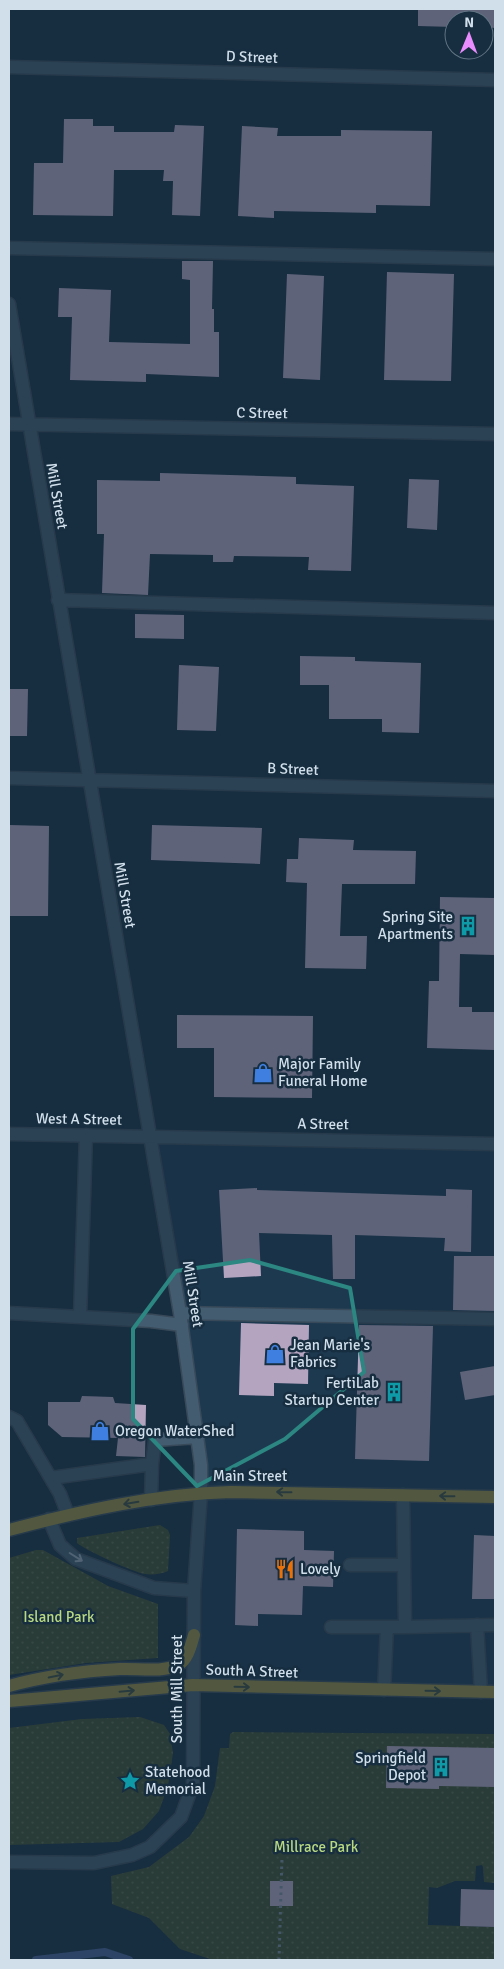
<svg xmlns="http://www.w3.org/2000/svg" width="504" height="1969" font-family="Signika,sans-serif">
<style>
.built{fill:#1d3950}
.grass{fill:url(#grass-dots)}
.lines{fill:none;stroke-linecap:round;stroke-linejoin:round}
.stream{stroke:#475f94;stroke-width:8}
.building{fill:#b5a4c0}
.minor-casing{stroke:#384a59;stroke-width:15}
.major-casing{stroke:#384a59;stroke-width:15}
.path{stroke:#788b9a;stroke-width:3;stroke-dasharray:2.5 4;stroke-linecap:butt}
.minor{stroke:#445c70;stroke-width:12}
.major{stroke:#998d3e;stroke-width:12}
.oneway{stroke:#3e4a3f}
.oneway2{stroke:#92a4b4}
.marked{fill:none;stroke:#2c8681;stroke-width:4;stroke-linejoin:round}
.labels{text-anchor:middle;stroke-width:5;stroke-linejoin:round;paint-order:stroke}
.street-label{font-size:15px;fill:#d1dfeb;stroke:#172e40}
.poi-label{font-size:15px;fill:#d1dfeb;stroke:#172e40;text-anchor:start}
.park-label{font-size:15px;fill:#b8d981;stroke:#172e40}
</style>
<defs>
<pattern id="grass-dots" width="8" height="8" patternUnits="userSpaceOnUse" patternTransform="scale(1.25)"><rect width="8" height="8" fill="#424f2d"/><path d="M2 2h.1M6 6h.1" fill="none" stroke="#5c684c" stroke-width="1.8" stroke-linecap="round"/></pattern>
</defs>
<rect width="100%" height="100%" fill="#172e40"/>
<path class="built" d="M150,1136L495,1143V1691L193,1685L201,1493Z"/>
<path class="grass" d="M160,1525L168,1530L170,1535L168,1571C162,1574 152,1575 145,1574C133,1572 87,1551 77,1543V1538Z
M36,1550H43L108,1586L158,1604V1658L86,1663L9,1675V1558Z
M140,1717L164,1725L170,1734L173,1753L168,1786L159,1811L143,1829L119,1842L9,1845V1728L82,1719Z
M233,1732L495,1734V1883L484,1882L483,1867L482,1865L476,1866L475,1881H455L437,1888L429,1887L428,1925L495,1927V1960H213L180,1949L149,1918L112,1904L111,1876L149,1867L189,1837L204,1816L215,1786L220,1748H229L230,1734Z"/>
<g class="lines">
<path class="stream" d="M36,1960L105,1952L129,1960"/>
</g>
<path class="building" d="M418,9H495V28L484,27V20H454V27L418,26Z
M64,119H93V126H114V132H174L175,125L204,126L200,216L172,215L173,181H163L164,170H114L113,216L33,215L34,163H63Z
M242,126L278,128L277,136H341V130L432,131L430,206L376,205V213L274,211V218L238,216Z
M182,261H213L212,309H214V332H219V377L146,374V382L70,380L72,317H58L59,288L111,290L109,342L190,344V280L182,279Z
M387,272L454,274L451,381L384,380Z
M287,274L324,276L320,380L283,378Z
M160,473L296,477V484L354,486L351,571L308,570L309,557L234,556L233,562H213V555L150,554L148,595L102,593L104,534H97V480L160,481Z
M409,479L439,480L437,530L407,528Z
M135,614L184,615V639L135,638Z
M300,656L355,657V661L421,663L419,733L382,732V719H329V685H300Z
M179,665L219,667L216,731L177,730Z
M9,689H28L27,736H9Z
M9,825L49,826L48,916H9Z
M152,825L262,828L260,864L151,860Z
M299,838L354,840L353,850L416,851L415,884H342L340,936H367L366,969L305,968L307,883L286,882L287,859H298Z
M440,897L495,898V955L460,954L459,1007H472V1012H495V1050L427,1048L429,981H439Z
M177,1015L313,1016L312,1098L214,1097V1048H177Z
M257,1188V1190L446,1196V1189L472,1190L471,1252L444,1251L445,1238L355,1235V1279H333L332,1235L259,1233L261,1276L224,1278L219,1190Z
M454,1256H495V1311L453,1310Z
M241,1323L309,1325L308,1384L274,1383V1396L239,1395Z
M359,1325L433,1326L429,1461L355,1459Z
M495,1366V1395L465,1400L460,1372Z
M82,1396L113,1397L115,1403L146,1405L145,1457L116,1456L118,1438L62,1437L48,1425V1402H80Z
M237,1529L304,1531V1550L334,1551L333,1587L303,1586L302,1615L258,1614V1626L235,1625Z
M474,1535L495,1536V1599H472Z
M387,1746L495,1748V1787L439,1786V1789L386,1788Z
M270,1881H293V1906H270Z
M461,1889L495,1890V1927L460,1926Z"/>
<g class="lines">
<defs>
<path id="minor" d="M9,67L495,80
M9,248L495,259
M9,304L180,1313L201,1465V1493L194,1591L193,1784L181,1817L150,1847L132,1855L94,1863L9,1862
M9,424L495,434
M58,600L495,613
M9,778L495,791
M9,1134L495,1144
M9,1313L151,1321L182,1325
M180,1313L495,1319
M80,1317L86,1135
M9,1417L17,1421L60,1494L68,1515
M152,1464L155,1440L198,1437
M51,1478L152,1464L151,1500
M49,1519L60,1545L76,1559L154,1588L194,1591
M350,1565H403
M477,1625L481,1692
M331,1627H405L403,1495
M405,1627L495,1625
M384,1690L387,1627"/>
<path id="major" d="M9,1530C81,1511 156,1494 231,1492L495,1497
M9,1686C45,1676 83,1671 120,1669C138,1668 161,1673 178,1665C188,1660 191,1645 194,1635
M9,1701L193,1685L495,1692"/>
</defs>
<use href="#minor" class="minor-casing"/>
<use href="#major" class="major-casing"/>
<path class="path" d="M279,1960L282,1857"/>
<use href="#minor" class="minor"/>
<use href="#major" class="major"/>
</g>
<defs><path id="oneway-shaft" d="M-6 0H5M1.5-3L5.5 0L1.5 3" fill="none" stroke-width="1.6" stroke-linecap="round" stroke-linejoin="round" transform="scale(1.25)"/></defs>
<g class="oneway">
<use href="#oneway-shaft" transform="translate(284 1492) rotate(-179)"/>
<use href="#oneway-shaft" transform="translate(447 1496) rotate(-179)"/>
<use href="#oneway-shaft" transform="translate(131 1503) rotate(171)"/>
<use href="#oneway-shaft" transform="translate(56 1676) rotate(-12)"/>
<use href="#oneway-shaft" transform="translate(242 1687) rotate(1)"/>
<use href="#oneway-shaft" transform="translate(127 1691) rotate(-5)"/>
<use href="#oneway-shaft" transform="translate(433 1691) rotate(1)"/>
</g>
<use class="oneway2" href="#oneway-shaft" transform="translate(76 1557) rotate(32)"/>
<path d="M0 0H504V1969H0ZM250,1260L350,1288L364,1372L285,1439L197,1486L133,1419V1329L176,1271Z" fill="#172e40" fill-opacity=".55" fill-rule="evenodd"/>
<path class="marked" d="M250,1260L350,1288L364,1372L285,1439L197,1486L133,1419V1329L176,1271Z"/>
<defs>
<symbol id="building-bare" viewBox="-9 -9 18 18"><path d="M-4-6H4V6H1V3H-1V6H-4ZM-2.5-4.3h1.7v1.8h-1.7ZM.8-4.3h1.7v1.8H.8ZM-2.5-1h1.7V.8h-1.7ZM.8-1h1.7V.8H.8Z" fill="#0f9aa8" stroke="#172e40" stroke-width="2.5" paint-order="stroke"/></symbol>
<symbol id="shop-bare" viewBox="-9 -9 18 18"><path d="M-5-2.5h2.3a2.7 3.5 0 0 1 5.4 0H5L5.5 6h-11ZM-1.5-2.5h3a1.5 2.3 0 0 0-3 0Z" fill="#3f7fe0" stroke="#172e40" stroke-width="2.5" paint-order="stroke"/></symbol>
<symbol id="restaurant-bare" viewBox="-9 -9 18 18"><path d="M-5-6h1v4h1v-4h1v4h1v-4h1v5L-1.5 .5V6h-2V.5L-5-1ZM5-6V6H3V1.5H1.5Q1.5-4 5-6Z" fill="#e8710a" stroke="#172e40" stroke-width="2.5" paint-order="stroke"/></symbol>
<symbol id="sight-bare" viewBox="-9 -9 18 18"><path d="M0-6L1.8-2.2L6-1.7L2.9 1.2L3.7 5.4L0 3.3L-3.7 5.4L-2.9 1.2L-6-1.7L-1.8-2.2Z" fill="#0f9aa8" stroke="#172e40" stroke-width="2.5" paint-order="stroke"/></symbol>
</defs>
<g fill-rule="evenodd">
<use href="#building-bare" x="454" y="912" width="28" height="28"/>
<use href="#shop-bare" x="249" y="1059" width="28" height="28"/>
<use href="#shop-bare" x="261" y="1340" width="28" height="28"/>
<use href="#building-bare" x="380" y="1378" width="28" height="28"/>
<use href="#shop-bare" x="86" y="1417" width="28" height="28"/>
<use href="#restaurant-bare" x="271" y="1555" width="28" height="28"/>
<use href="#building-bare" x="427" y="1753" width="28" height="28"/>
<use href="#sight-bare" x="116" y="1767" width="28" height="28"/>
</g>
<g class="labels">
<g class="street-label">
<text transform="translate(252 57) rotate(2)" y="5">D Street</text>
<text transform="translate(262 413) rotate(1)" y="5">C Street</text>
<text transform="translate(57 496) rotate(80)" y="5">Mill Street</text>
<text transform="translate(293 769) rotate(2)" y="5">B Street</text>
<text transform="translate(125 895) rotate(80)" y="5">Mill Street</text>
<text transform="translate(79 1119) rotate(1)" y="5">West A Street</text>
<text transform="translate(323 1124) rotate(1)" y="5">A Street</text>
<text transform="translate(193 1294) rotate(81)" y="5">Mill Street</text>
<text x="250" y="1481">Main Street</text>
<text transform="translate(252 1671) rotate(2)" y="5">South A Street</text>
<text transform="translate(177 1689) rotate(-90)" y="5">South Mill Street</text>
</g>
<g class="poi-label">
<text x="453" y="922" text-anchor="end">Spring Site<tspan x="453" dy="17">Apartments</tspan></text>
<text x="278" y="1069">Major Family<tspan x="278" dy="17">Funeral Home</tspan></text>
<text x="290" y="1350">Jean Marie's<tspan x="290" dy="17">Fabrics</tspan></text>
<text x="379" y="1388" text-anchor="end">FertiLab<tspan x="379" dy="17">Startup Center</tspan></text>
<text x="115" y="1436">Oregon WaterShed</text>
<text x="300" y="1574">Lovely</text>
<text x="426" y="1763" text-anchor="end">Springfield<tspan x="426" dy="17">Depot</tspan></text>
<text x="145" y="1777">Statehood<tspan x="145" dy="17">Memorial</tspan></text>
</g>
<g class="park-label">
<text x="59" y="1622">Island Park</text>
<text x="316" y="1852">Millrace Park</text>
</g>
</g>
<rect width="504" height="1969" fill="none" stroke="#d1dfeb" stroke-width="20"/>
<g transform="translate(469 35) rotate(1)"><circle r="24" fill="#172e40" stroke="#617584"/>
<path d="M0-4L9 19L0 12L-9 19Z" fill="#e98dfe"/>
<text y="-8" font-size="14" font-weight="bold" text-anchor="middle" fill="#d1dfeb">N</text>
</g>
</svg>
